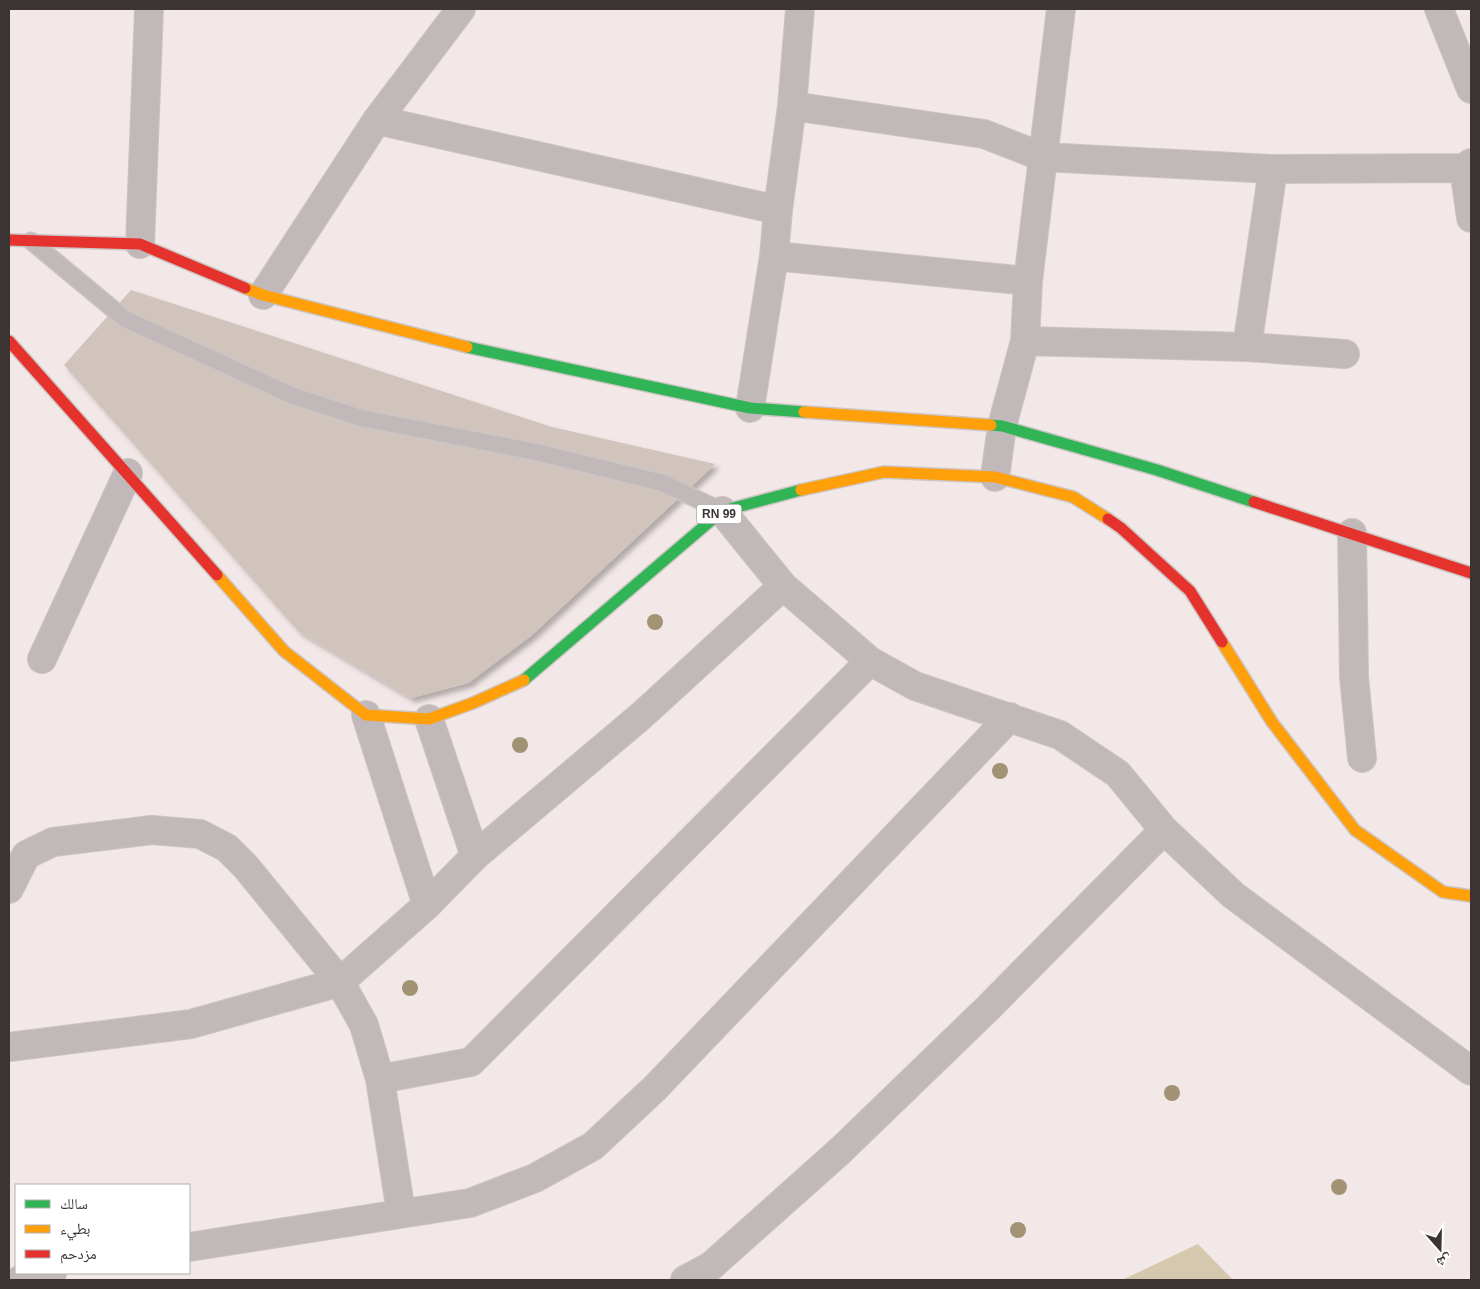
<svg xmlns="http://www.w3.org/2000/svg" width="1480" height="1289" font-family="Arial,'Noto Naskh Arabic',sans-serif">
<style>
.forest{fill:#d6c8ae}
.building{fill:#d0c4bd;filter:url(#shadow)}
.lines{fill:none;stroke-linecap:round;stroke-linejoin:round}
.lane-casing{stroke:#cdc5c4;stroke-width:19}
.street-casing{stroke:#cdc5c4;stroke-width:30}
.fast-casing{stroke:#cdc5c4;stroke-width:14}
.slow-casing{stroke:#cdc5c4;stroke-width:14}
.jam-casing{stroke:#cdc5c4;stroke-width:14}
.lane{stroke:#c1b8ba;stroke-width:16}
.street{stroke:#c1b8ba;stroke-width:28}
.fast{stroke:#30b455;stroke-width:11}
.slow{stroke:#ff9f0a;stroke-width:11}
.jam{stroke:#e5322d;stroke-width:11}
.tree{fill:#a29375}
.labels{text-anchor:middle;stroke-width:5;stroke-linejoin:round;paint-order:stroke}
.shield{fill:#fff;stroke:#767170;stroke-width:1}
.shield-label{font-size:12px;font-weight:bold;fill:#3b3433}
</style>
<defs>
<filter id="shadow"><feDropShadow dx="4.5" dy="4.5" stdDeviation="2.5" flood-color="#0004"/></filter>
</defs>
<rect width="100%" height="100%" fill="#f2e8e7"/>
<path class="forest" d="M1198,1244L1233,1280H1122Z"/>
<path class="building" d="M131,290L552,427L715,464L532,635L468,683L411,698L298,631L64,365Z"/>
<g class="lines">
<defs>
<path id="lane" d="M31,241L125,319L291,395L361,418L536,452L663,483L722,511"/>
<path id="street" d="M1439,9L1471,89
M792,106L984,134L1043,157L1273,169L1464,168
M377,120L778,210L774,256L1028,281
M1471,163L1464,168L1471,218
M778,210L792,106L800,9
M140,244L149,9
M263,295L377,120L461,9
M1025,341L1247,347L1345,354
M1247,347L1273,169
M750,408L774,256
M995,477L1002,426L1025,341L1028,281L1061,9
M722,511L783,586L870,661L915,686L1060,735L1118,774L1164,830L1233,895L1471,1071
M1352,533L1354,677L1362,758
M42,659L128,473
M366,715L427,905
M429,719L475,856
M9,889L26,855L53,842L152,830L200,834L227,848L246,867L340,982L364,1025L380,1079L401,1212
M9,1047L191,1024L340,982L427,905L475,856L641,716L783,586
M380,1079L471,1062L870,661
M189,1247L470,1203L535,1178L593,1146L655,1088L1010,717
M20,1280L52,1273
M685,1280L711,1266L840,1151L987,1009L1164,830"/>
<path id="fast" d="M467,347L750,408L804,412
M991,425L1002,426L1157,470L1254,502
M524,680L722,511L801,490"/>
<path id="slow" d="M245,288L263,295L467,347
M804,412L991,425
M801,490L884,472L995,477L1073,497L1108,519
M217,575L284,651L366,715L429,719L473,703L524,680
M1222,642L1272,722L1355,830L1443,892L1471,896"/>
<path id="jam" d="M9,240L140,244L245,288
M9,341L217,575
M1254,502L1471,573
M1108,519L1121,528L1190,591L1222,642"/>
</defs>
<use href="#lane" class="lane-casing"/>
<use href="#street" class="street-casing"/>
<use href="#fast" class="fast-casing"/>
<use href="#slow" class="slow-casing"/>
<use href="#jam" class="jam-casing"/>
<use href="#lane" class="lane"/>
<use href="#street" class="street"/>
<use href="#fast" class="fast"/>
<use href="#slow" class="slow"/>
<use href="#jam" class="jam"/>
</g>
<g class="tree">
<circle cx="655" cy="622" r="8"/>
<circle cx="520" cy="745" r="8"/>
<circle cx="1000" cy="771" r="8"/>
<circle cx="410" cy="988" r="8"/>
<circle cx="1172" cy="1093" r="8"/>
<circle cx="1339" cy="1187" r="8"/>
<circle cx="1018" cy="1230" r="8"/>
</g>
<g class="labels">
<rect class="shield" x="696.5" y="504.5" width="45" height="19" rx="4"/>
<g class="shield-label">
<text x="719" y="518">RN 99</text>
</g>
</g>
<rect width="1480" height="1289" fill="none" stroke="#3b3433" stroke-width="20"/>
<rect x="15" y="1184" width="175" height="90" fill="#ffffff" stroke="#b1aead"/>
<rect x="25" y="1200" width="25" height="8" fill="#30b455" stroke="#b1aead"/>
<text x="60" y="1209" font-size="15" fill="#3b3433">سالك</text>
<rect x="25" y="1225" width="25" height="8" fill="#ff9f0a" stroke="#b1aead"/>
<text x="60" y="1234" font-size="15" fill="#3b3433">بطيء</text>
<rect x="25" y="1250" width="25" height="8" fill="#e5322d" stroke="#b1aead"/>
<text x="60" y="1259" font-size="15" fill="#3b3433">مزدحم</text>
<g transform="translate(1440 1249) rotate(160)" stroke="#ffffff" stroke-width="4" paint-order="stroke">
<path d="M0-4L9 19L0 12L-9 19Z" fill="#3b3433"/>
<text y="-8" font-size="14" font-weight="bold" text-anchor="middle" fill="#3b3433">ش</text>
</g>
</svg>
